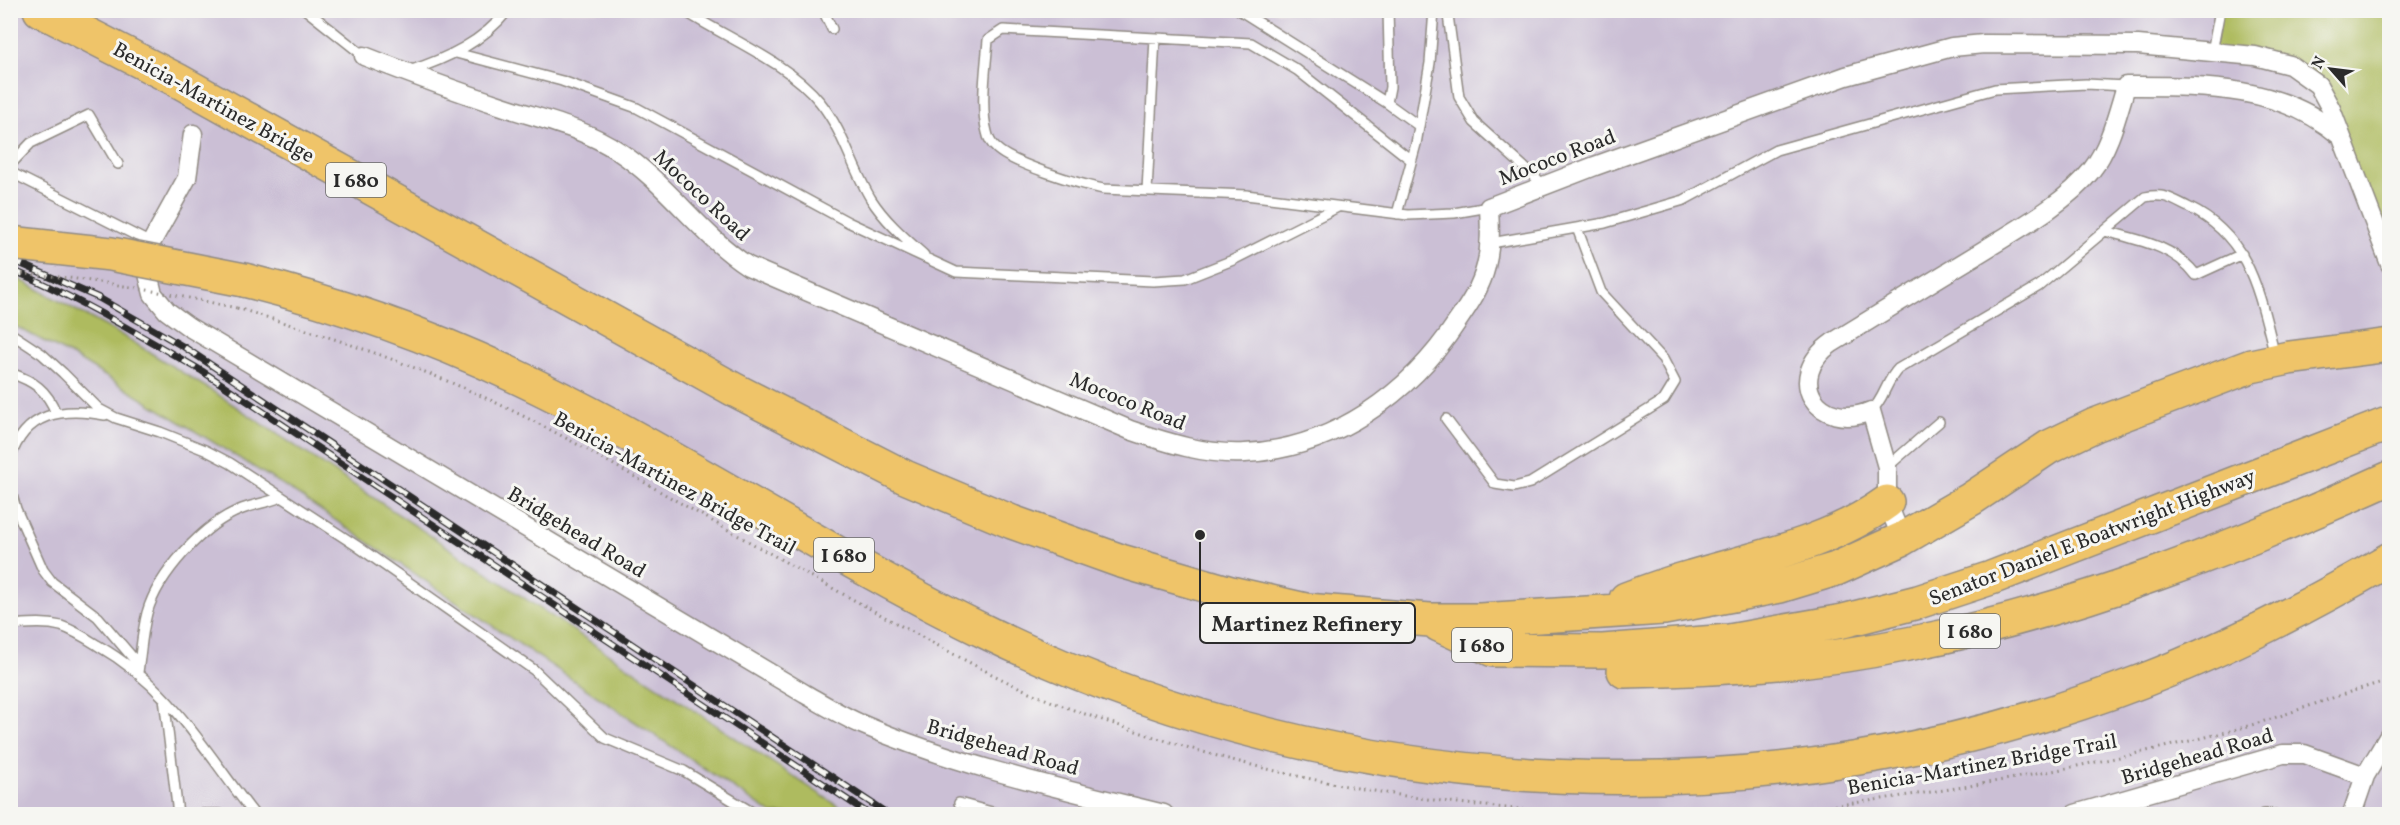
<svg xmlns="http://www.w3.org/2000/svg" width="2400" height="825" font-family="Vollkorn,serif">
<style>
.industrial{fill:#cbbfd5}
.green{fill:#aebb5e;stroke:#6c7344;stroke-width:1.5}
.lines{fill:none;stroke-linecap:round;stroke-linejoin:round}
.service-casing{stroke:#908a83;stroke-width:12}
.minor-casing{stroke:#908a83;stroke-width:21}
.motorway-casing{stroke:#908a83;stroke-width:36}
.path{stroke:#908a83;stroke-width:3;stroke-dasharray:1.5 4.5;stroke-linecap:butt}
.service{stroke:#fff;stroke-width:9}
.minor{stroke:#fff;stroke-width:18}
.motorway{stroke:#efc469;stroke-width:33}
.rail-casing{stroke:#2b2b2b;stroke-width:7}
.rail{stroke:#f6f6f2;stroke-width:4.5;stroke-dasharray:14;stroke-linecap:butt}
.motorway-bridge-casing{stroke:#908a83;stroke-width:36;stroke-linecap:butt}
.path-bridge{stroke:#908a83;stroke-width:3;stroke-dasharray:1.5 4.5;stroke-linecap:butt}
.motorway-bridge{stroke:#efc469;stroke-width:33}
.labels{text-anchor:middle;stroke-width:6;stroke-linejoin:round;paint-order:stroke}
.shield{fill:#f6f6f2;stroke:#686867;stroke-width:1.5}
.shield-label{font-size:20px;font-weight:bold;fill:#2b2b2b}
.street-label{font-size:21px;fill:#2b2b2b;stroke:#f6f6f2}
.leader{fill:none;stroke:#2b2b2b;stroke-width:2}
.callout-dot{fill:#2b2b2b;stroke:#f6f6f2;stroke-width:2}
.callout{fill:#f6f6f2;stroke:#2b2b2b;stroke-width:2}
.callout-label{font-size:22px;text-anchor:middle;font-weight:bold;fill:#2b2b2b}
</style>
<rect width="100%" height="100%" fill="#f6f6f2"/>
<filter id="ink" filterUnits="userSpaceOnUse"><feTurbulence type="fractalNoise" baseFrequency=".0167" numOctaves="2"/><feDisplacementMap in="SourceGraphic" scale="12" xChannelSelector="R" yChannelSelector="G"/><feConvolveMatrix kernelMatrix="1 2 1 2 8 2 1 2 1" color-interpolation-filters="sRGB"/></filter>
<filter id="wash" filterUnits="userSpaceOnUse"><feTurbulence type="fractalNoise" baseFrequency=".008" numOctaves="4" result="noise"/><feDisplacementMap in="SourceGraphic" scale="24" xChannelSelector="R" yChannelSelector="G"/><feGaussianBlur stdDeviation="1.35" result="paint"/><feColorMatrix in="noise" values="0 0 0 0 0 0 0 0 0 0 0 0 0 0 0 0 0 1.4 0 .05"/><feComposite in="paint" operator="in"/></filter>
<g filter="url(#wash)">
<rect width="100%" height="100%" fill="#f4eadb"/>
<path class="industrial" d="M10,11H2220L2255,56L2318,85L2389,256V814H11Z"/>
<path class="green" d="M2220,11H2389V264L2331,109L2290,65L2212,52Z
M10,274L125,337L217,394L850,814H772L283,485L74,357L11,324Z"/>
</g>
<g filter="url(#ink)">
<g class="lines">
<defs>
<path id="service" d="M306,10L364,56
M683,10C726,38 788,62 820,102C844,132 852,168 871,199C885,221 905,238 924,255
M823,10L832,29
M1239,10L1387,103L1419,126
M1450,10L1448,15L1459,97L1474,122L1545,186
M2212,52L2220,10
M456,53L562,81L637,108L848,222L956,272L1153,281L1185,279L1233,260L1338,207
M409,71C446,59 483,42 508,10
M1387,103L1390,87L1388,10
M1411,160L1297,70L1251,43L1003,30L988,40C986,67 980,106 987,132C988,138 992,145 996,148C1012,164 1080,184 1103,189L1246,195L1408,215L1454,213L1489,207
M10,165L31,143L89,115L118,164
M10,172L151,243
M1147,191L1155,38
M1397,214L1416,144L1430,63L1434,10
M2105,231C2138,240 2175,246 2196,275L2242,254
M1491,243L1605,223L1684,200L1776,150L1995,89L2086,84L2126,86
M10,333L42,354L63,373L99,409L116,418L160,432L205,450L230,463L357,546L534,670L605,738L684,771L755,814
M10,373C34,381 47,390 56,413
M1871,411C1884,400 1886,381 1898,369L2039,286L2145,197C2164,193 2170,198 2188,207C2251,237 2259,294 2275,355
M1446,419L1495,484L1514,487L1530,483L1664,400L1675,382L1663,359L1601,292L1577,228
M10,459C25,412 62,407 105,415
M1887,467L1939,422
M10,488L16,509L43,570L52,582L98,617L139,665
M10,625C27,624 44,622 61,626C73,630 86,638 97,645C172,688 203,749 254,814
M138,672C141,652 142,632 147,613C158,574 204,523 242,509C255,504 269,502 282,497
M164,698L178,814
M959,803L999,814
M199,814H219
M2264,814H2274"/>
<path id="minor" d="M364,56C410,74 456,91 502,106C540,119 584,128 618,151C667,183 699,234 748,266L1130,430C1168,443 1205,455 1245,453C1333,449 1410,394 1457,322C1469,305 1481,287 1486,266C1491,246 1490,227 1489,207L1595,166L1846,76L1952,47L1984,44L2138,45L2255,56L2290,65L2318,85L2331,109L2390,264
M193,134L187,178L151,243L147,270L153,294L167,311L189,327L805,694C823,704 842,716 861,724C958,766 1062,789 1164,814
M1902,539L1887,502V467L1871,411C1818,433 1782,378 1832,343C1881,313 1931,282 1981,252C2016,230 2065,204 2091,171C2110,147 2117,115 2126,86C2201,86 2279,84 2339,135
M2075,814L2283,754H2304L2365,776
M2352,814L2365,776L2390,734"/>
<path id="motorway" d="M40,10L177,80L733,389L905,477L1012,522L1121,561L1231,593L1306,610L1430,620H1480L1664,608L1780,586L1836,569L1902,539L1971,499L2049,447L2095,425L2251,366L2289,358L2390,345
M244,280C337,303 428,335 515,376C678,453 828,556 990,634C1349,808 1771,824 2142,681C2228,648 2310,606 2390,559
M1626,599C1647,591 1669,583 1691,577C1758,557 1829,544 1887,502
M1439,625L1493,650L1603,651L1729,641L1843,621L1918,602L1991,578L2390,423
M1624,671C1721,670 1818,663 1913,643C2078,610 2237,547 2390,478"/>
</defs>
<use href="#service" class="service-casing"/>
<use href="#minor" class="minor-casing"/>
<use href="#motorway" class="motorway-casing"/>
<path class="path" d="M237,308C337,339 431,369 525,417C576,442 626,472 675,500C751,543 828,586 905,628C945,649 985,672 1027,691C1064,708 1105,721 1145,734C1354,803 1568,825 1788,810C1833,807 1879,799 1924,793C2025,778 2127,757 2226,732C2282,718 2334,695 2390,680"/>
<use href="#service" class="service"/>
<use href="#minor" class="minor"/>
<use href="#motorway" class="motorway"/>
<defs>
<path id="rail" d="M10,259L99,298L184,347L888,814
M10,269C77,297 139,335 202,371L869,814"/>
</defs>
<use href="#rail" class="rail-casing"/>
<use href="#rail" class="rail"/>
<defs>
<path id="motorway-bridge" d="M10,243L111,254L244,280"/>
</defs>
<use href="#motorway-bridge" class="motorway-bridge-casing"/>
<path class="path-bridge" d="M10,273C87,277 162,292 237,308"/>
<use href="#motorway-bridge" class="motorway-bridge"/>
</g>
</g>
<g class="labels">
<g class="shield">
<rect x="326" y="163" width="60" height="34" rx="4.5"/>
<rect x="814" y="538" width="60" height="34" rx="4.5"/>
<rect x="1940" y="614" width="60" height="34" rx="4.5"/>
<rect x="1452" y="628" width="60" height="34" rx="4.5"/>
</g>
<g class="shield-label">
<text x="356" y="187">I 680</text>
<text x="844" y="562">I 680</text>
<text x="1970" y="638">I 680</text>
<text x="1482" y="652">I 680</text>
</g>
<g class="street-label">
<text transform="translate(214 102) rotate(29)" y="7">Benicia-Martinez Bridge</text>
<text transform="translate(1557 157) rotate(-21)" y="7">Mococo Road</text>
<text transform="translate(702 195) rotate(43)" y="7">Mococo Road</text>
<text transform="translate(1128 401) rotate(22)" y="7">Mococo Road</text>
<text transform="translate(675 483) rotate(29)" y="7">Benicia-Martinez Bridge Trail</text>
<text transform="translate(577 532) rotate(31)" y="7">Bridgehead Road</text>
<text transform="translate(2092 537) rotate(-21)" y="7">Senator Daniel E Boatwright Highway</text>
<text transform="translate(1003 747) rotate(16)" y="7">Bridgehead Road</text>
<text transform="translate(2197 756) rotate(-16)" y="7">Bridgehead Road</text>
<text transform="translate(1982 764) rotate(-10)" y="7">Benicia-Martinez Bridge Trail</text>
</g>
</g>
<path class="leader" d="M1200 535L1200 623"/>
<circle class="callout-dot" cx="1200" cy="535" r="6"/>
<rect class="callout" x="1200" y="603" width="215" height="40" rx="6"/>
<g class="callout-label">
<text x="1307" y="631">Martinez Refinery</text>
</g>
<rect width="2400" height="825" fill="none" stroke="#f6f6f2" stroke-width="36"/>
<g transform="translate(2331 69) rotate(298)" stroke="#f6f6f2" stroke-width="4.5" paint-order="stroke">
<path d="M0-4.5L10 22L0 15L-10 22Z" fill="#2b2b2b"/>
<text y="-9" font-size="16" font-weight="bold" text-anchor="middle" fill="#2b2b2b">N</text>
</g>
</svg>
